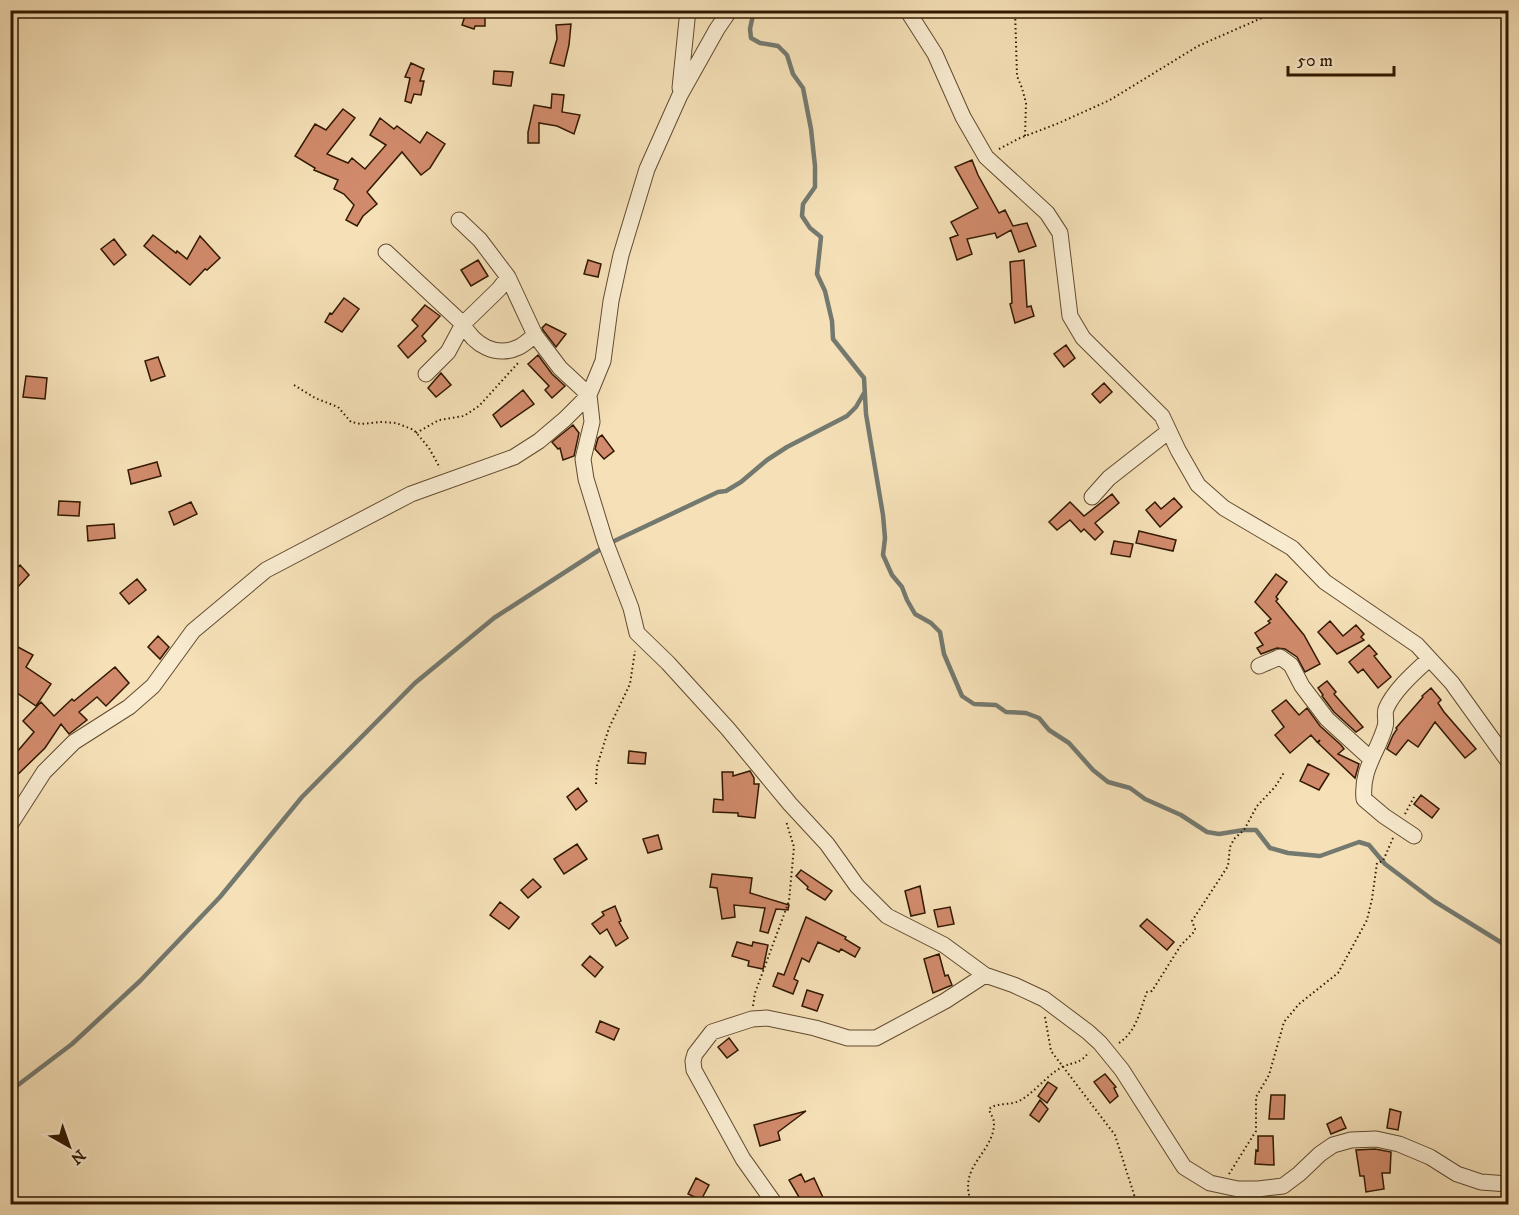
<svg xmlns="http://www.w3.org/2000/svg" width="1519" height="1215" font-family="'IM FELL DW Pica',serif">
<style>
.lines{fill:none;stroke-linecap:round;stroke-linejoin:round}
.stream{stroke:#74796f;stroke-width:4.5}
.building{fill:#d18b6c;stroke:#311800;stroke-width:1.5}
.minor-casing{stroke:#624a2e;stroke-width:17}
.path{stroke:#311800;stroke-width:2;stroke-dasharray:1.5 3;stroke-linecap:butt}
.minor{stroke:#f8ebd0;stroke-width:15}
</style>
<rect width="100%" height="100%" fill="#f5e0b7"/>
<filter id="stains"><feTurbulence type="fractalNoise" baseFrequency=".00333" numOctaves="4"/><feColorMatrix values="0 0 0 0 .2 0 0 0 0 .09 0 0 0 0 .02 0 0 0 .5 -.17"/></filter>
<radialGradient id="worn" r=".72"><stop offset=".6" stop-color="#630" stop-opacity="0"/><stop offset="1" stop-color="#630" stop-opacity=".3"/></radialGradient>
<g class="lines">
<path class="stream" d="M754,10L750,29L751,38L760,43L778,46L787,55L793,74L803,88L811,129L815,166V187L803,204L802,216L810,228L821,237L817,274L825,291L832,321L833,339L864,378L866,414L883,515L885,538L883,555L892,575L902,587L907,600L915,614L931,623L940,632L944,654L962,696L974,704L996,705L1006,712L1026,713L1039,718L1049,730L1069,743L1093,770L1108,782L1130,788L1145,799L1181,815L1207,832L1219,834L1244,830H1256L1270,848L1288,853L1320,856L1359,842L1369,845L1385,864L1434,901L1502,943L1508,945
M10,1091L72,1044L140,981L220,897L302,797L415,683L494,618L610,543L718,492L726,491L741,482L767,460L787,447L847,416L856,407L864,393"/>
</g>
<path class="building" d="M485,12V26H475L474,29L462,25L466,13Z
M571,24L569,45L564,66L550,63L557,39L556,25Z
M411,63L424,69L420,81H424L421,95L414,94L411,103L405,101L410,78L405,77Z
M494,71L513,72L511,86L493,84Z
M552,94L564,95L562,112L580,115L574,134L557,126L539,123V143H528V132L534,105L551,108Z
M343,109L355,118L327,154L348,163L352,158L365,169L386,145L370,135L380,118L394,129L397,126L420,143L427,132L445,144L430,168L421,175L402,152L367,192L377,204L363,216L357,226L346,220L354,205L344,194L334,189L338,180L314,170L315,168L295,156L315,124L326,130Z
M972,160L978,175L999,213L1005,210L1013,226L1027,223L1036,246L1019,252L1011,230L997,238L995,233L967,239L972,254L957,260L950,238L958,235L951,222L978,208L955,167Z
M153,235L176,253L177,251L187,259L200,236L220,258L207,270L205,269L190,285L144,246Z
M114,239L126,255L114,265L101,249Z
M478,260L488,276L471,286L461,270Z
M588,260L601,264L598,277L584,274Z
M1024,260L1027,307L1031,306L1034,316L1015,323L1010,304L1012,303L1010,262Z
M344,298L359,309L342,332L325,322L330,313L332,314Z
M425,305L440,316L422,336L426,341L408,358L398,346L418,326L412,320Z
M546,324L566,334L556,347L543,330L542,328Z
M1066,345L1075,358L1064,367L1054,354Z
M538,355L552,374L565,386L552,398L545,390L549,386L528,364Z
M158,357L165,376L151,381L145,361Z
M441,373L451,385L436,397L428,388Z
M26,376L47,378L45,399L23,397Z
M1104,383L1112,392L1100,403L1092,394Z
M523,390L534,404L501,427L493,415Z
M573,425L579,433L574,456L563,460L560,448L558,449L552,442Z
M602,435L614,451L604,459L595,449L598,438Z
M157,462L161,476L131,484L128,470Z
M1112,494L1119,503L1095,523L1103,532L1095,540L1084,529L1081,532L1070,520L1057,530L1049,522L1070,502L1084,516Z
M1174,498L1182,507L1160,527L1146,510L1155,502L1161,509Z
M59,501L80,502L79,516L58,515Z
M191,502L197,514L174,525L169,512Z
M114,524L115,538L88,541L87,526Z
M1139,531L1176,540L1173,551L1136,543Z
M1114,541L1133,544L1130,557L1111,554Z
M20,565L29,575L16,589L10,583V575Z
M1276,574L1287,582L1276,597L1278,599L1276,601L1304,635L1320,664L1305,672L1297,657L1285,649L1277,648L1261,654L1257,648L1263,645L1255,633L1270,623L1268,621L1271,619L1255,602Z
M137,579L146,590L129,604L120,593Z
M1330,621L1343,636L1356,625L1364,634L1361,637L1364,640L1337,654L1318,632Z
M158,636L169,647L160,659L148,647Z
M1369,645L1377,654L1374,656L1391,677L1378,688L1363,669L1358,673L1349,662Z
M16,646L33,655L26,667L51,684L36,706L10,688V655Z
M115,667L129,683L106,706L97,697L79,712L87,720L69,734L61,724L45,748L10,782V760L34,732L23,721L41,702L54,716L72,699L74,701Z
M1327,681L1336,692L1334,694L1363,727L1356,732L1334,712L1322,696L1323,695L1318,688Z
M1431,688L1441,700L1438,703L1444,712L1476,749L1465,758L1435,722L1418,747L1408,740L1396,755L1387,749L1393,735L1397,729L1396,728L1423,697L1422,696Z
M1286,700L1299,715L1307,708L1320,726L1341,745L1344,749L1338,754L1359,764L1355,778L1318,743L1320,740L1317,742L1311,735L1290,753L1275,735L1284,727L1272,711Z
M629,751L646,753L645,764L628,763Z
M1308,764L1329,774L1319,790L1300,781Z
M750,771L754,778V784H759L755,818L738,816V813L713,812L714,799L723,800L722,772H733V776Z
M578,788L587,801L576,810L567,797Z
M1421,795L1439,809L1432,818L1414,804Z
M658,835L662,849L648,853L643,839Z
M577,844L587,859L564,874L554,859Z
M801,870L832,891L825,900L807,889L808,887L796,876Z
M712,874L752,878L750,893L789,905L788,910L776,909L768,933L760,931L765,908L734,905L735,917L722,919L717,888L710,887Z
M533,879L541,887L528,898L521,890Z
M920,886L925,913L911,916L905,891Z
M500,902L519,917L509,929L490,915Z
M615,906L621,921L619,922L628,938L616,946L607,929L600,934L592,924L604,915L602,912Z
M950,907L954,924L938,927L934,910Z
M806,917L846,937L845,939L860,948L855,957L841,949L839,952L818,942L809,962L802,958L794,979L798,981L793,994L773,986L778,973L784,975Z
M1147,919L1174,942L1167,950L1140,926Z
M737,942L752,946L753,942L768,945L763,969L748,966L749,961L732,956Z
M939,954L945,976L948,975L952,985L933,993L924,959Z
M590,956L603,967L595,977L582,965Z
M807,990L823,995L817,1011L802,1006Z
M600,1021L619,1029L614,1040L596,1032Z
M729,1038L738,1050L727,1058L718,1047Z
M1105,1074L1116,1087L1114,1088L1118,1096L1110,1103L1094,1082Z
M1048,1082L1057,1088L1047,1103L1038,1096Z
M1271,1095H1285L1284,1119H1269Z
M1040,1100L1048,1109L1039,1122L1030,1115Z
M1390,1109L1401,1112L1398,1130L1387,1128Z
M806,1111L778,1132L780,1140L760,1146L754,1125Z
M1341,1117L1346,1128L1331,1134L1327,1124Z
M1258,1136H1273L1274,1165L1255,1164L1256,1150L1258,1151Z
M1375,1149L1391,1152L1390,1173H1382L1384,1189L1366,1192L1364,1176H1360L1356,1150Z
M801,1174L805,1182L814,1178L826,1204H803L789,1180Z
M696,1178L709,1185L701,1200L688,1194Z"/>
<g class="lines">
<defs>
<path id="minor" d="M907,10L935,54L963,117L986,157L1047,213L1060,233L1070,316L1083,338L1162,416L1178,450L1198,485L1224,508L1292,548L1325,582L1417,645L1452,683L1508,761
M680,88L688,10
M459,220L480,240L508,277L535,335L560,368L589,395L592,422L583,459L586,479L605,541L631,608L637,633L668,663L728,729L790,804L827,844L857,886L887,916L944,945L985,975L1014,985L1044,999L1088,1032L1100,1043L1122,1070L1184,1167L1210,1183L1238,1189H1258L1283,1186L1299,1174L1320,1154L1333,1145L1351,1140L1376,1139L1399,1144L1430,1157L1457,1174L1481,1182L1508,1184
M386,252L463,324C474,345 496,358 519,347C525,344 530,339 535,335
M426,374L448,352L463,324L499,289L508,277
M1092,497L1109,478L1169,431
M1259,666L1280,657L1291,665L1302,686L1327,719L1371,759
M10,825L44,772L74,742L129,707L153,686L193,631L266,570L411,494L514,457L539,441L565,419L589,395L603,361L611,301L621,255L647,169L680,95L717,29L730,10
M1414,836L1384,816L1364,799C1361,769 1377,754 1385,727C1387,721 1384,714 1386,709C1394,690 1415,672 1429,659
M775,1204L743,1159L694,1070L693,1061L695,1054L712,1032L752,1019L767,1018L815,1028L848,1038H876L945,1001L985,975"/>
</defs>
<use href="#minor" class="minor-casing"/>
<path class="path" d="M1015,10L1017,76L1022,88L1026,103L1025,136
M999,149L1020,138L1059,123L1110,100L1198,46L1280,10
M294,385L315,398L338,407L351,422L361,424L381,422L396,423L414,430L429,448L440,468
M416,433L439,420L464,416L479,406L519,362
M596,784L597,766L609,728L630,684L635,651
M1405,814L1414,797
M753,1006L755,993L789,901L794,847L786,821
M1045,1017L1051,1051L1115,1135L1137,1204
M1119,1043C1137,1031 1140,1010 1147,992L1152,991L1181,945L1194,932L1195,929L1192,921L1228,866L1230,847L1234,839L1244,830L1257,806L1275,787L1285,771
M1229,1174L1256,1131V1097L1269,1075L1284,1022L1299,1004L1338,973L1367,920L1372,899L1377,863L1383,861L1393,838
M972,1204C956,1166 994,1154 994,1123C994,1118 990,1114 989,1109C997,1102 1011,1106 1021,1100C1036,1091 1046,1076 1062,1067C1075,1061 1079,1065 1089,1052"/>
<use href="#minor" class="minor"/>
</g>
<rect width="1519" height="1215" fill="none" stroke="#f5e0b7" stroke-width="36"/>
<rect x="12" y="12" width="1495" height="1191" fill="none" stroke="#311800" stroke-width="3"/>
<rect x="18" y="18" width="1483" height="1179" fill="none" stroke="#311800" stroke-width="1.5"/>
<g transform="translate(69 1146) rotate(140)" stroke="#f8ebd0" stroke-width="4.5" paint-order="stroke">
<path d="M0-4.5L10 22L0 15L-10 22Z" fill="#311800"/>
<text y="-9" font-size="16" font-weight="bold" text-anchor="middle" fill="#311800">N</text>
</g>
<path d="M1288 66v9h106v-9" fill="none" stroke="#311800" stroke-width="3"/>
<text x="1297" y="66" font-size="18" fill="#311800" stroke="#f8ebd0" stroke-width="4.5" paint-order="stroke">50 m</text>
<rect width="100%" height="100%" filter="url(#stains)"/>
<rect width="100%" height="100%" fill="url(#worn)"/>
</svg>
